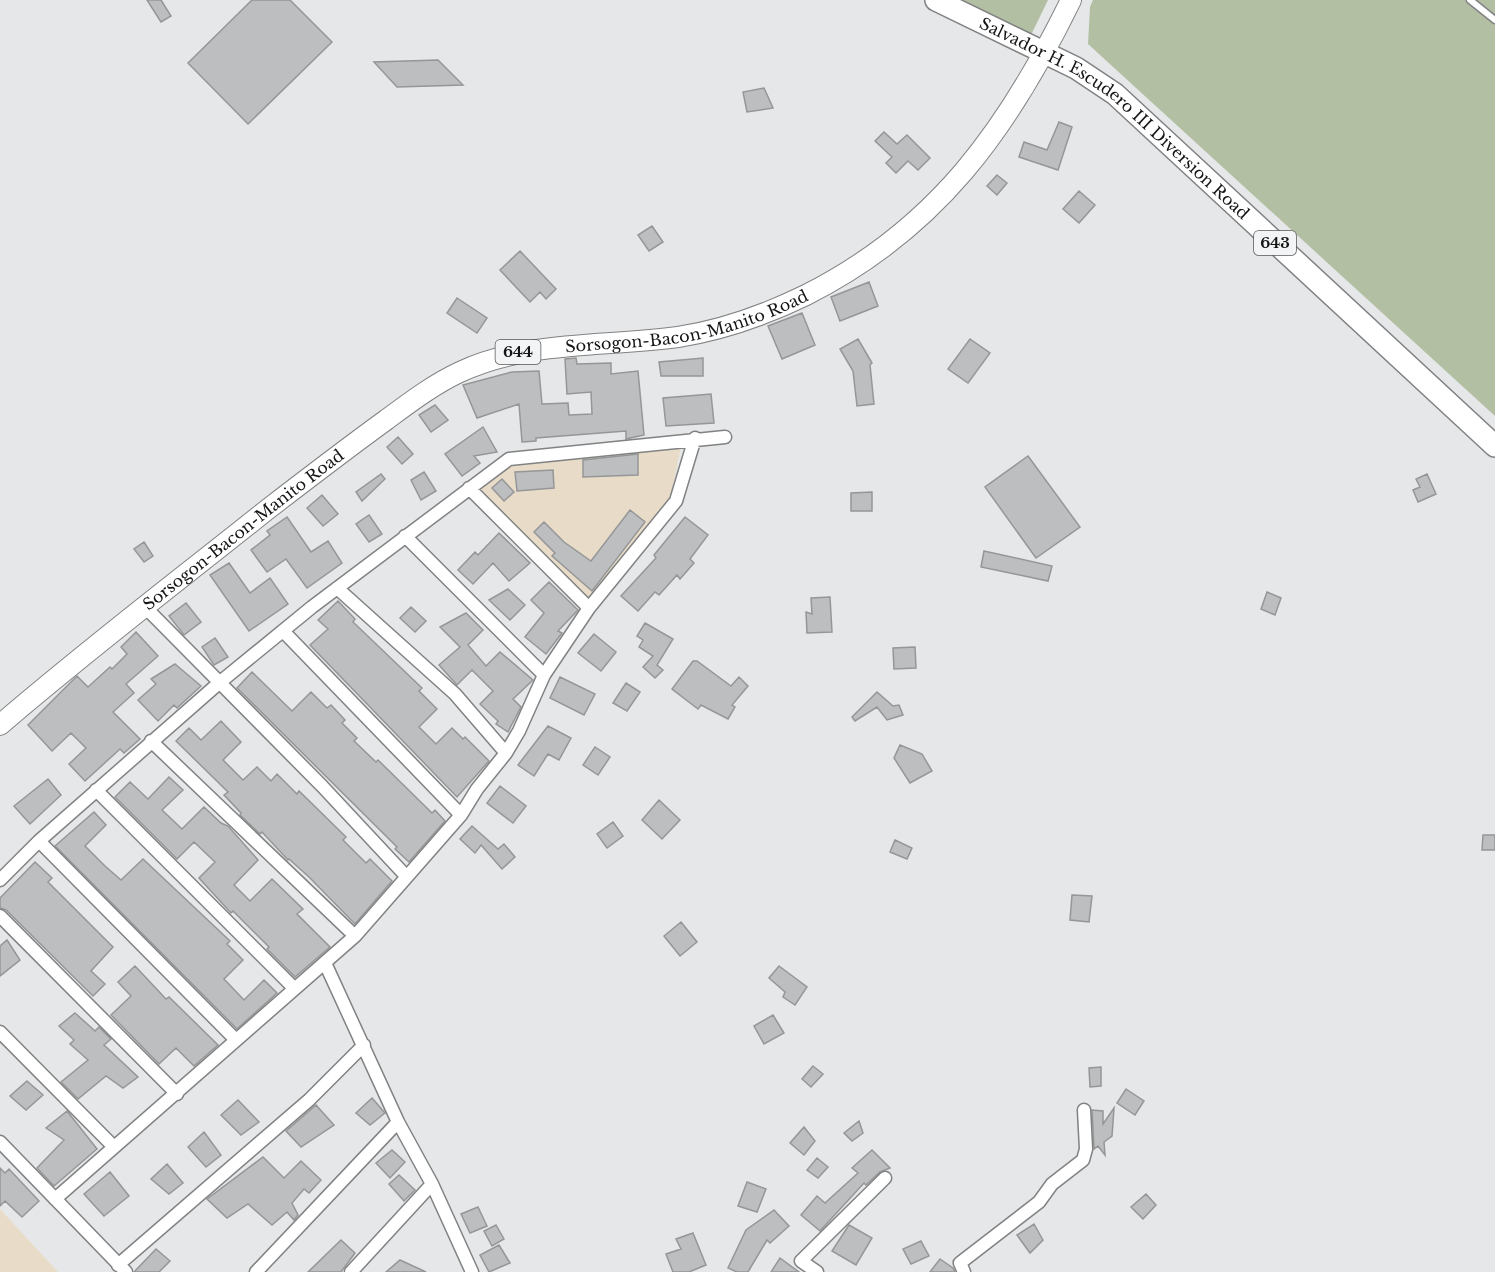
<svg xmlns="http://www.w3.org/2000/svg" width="1495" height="1272" font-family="'Libre Baskerville',serif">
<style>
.education{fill:#e8dcc8}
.forest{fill:#b2bfa3}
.building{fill:#bdbebf;stroke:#959697;stroke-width:1.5}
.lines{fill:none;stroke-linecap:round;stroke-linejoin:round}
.service-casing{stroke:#818283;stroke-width:9}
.minor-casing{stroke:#818283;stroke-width:15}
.primary-casing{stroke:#818283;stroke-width:22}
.trunk-casing{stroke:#818283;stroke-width:24}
.service{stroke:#fff;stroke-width:6}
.minor{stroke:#fff;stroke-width:12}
.primary{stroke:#fff;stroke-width:20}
.trunk{stroke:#fff;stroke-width:21}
.labels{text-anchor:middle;stroke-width:4.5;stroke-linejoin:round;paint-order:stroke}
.shield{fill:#f3f4f5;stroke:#585858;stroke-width:1.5}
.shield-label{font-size:15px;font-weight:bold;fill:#151515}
.street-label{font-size:16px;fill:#151515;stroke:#f3f4f5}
</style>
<rect width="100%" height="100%" fill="#e6e7e8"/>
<path class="education" d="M681,446L669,505L590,600L479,491L511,463Z
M0,1209L58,1272H0Z"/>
<path class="forest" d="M959,0H1048L1031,35Z
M1093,0H1495V416L1088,44L1090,7Z"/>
<path class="building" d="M147,0H161L171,16L161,22Z
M252,0H290L332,42L248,124L188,63Z
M438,60L463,85L397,87L374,62Z
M764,88L773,108L747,112L743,92Z
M1059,122L1072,127L1058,170L1019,157L1024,142L1047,150Z
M884,132L897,144L907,135L930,158L918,170L908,161L896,173L886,163L892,157L875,141Z
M997,175L1007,183L997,195L987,186Z
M1079,191L1095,205L1079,223L1063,209Z
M652,226L663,242L649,251L638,235Z
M520,251L556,289L546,299L540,292L530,302L500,270Z
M869,282L878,306L840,321L831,297Z
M457,298L487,318L477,333L447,313Z
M802,313L815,345L782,359L768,326Z
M858,339L872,363L870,365L874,404L857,406L853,371L840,349Z
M970,339L990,353L968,383L948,369Z
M576,358L577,364L611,363V374L638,371L644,435L626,439V431L536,438V441L522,442L519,404L477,418L463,385L512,372L539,371L542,404L568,403L569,415L592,414L591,392L567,394L565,359Z
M703,358V376H661L659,362Z
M711,394L714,423L666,426L663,398Z
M435,405L448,420L431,432L419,415Z
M483,427L497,452L474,456L480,463L462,476L445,454Z
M398,437L413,454L402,464L387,447Z
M638,454V475L583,477V460Z
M1028,456L1080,527L1036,558L985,487Z
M553,470L554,488L517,491L515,472Z
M424,472L436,491L421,500L411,480Z
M381,474L385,479L362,501L356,492Z
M1427,474L1436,494L1418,502L1413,490L1420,487L1416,479Z
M502,479L514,492L504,501L492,488Z
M872,492V511H851V493Z
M322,495L338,514L323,526L307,508Z
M630,510L645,522L592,591L552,556L555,553L534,532L544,522L564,542L591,561Z
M369,515L382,534L369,542L356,524Z
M287,517L311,552L328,541L342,563L307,588L286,559L267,572L251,550L270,535L267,531Z
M685,517L708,535L690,559L694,563L680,579L677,575L659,595L655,592L638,611L621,596L656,558L654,555Z
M499,533L530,563L509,581L493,563L473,584L458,570L475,552L478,555Z
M144,542L153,556L144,562L134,549Z
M984,551L1052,566L1048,581L981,567Z
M229,563L250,593L270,578L288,604L249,631L210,575Z
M549,582L578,610L558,631L562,633L546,654L525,637L544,613L531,600Z
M508,589L525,605L510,620L489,600Z
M1267,592L1281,598L1275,615L1261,609Z
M830,597L832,632L807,633L806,612L812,614L811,598Z
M338,601L355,619L353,622L422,688L419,691L437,709L419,727L436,744L452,728L463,739L465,737L489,761L457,797L310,645L328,629L318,620Z
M186,603L201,622L184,635L169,616Z
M411,607L426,621L415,632L400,618Z
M466,613L483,630L468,645L486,666L500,652L533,680L513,699L521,707L508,732L496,724L498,721L480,704L493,691L472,670L457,685L439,665L460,647L440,627Z
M645,623L673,639L657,665L663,670L655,678L643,667L653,656L639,647L643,640L637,636Z
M136,632L158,656L126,684L134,693L113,712L140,739L124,753L120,749L85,781L69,764L86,748L71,733L52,751L28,725L77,676L88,687L110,667L112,669L127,654L121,647Z
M594,634L616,652L601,671L578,653Z
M215,638L228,657L214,665L202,647Z
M915,647L916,668L894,669L893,648Z
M693,661H697L731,686L739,677L748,686L732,705L735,707L728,719L701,705L698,709L672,689Z
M175,664L201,686L177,708L174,705L158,721L138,700L156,684L151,679Z
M252,672L292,711L311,692L327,708L331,705L345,720L342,723L357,738L354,741L376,762L378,760L432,813L435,810L445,821L409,862L395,849L397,847L237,688Z
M560,677L595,694L584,715L550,698Z
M626,683L640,692L627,711L613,703Z
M877,692L893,706L899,705L903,715L887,720L877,707L855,721L852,717Z
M221,721L241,742L223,760L243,780L257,767L271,781L277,774L297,794L299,791L346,837L343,840L366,863L370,859L392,881L355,924L309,877L289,859L288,860L262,832L260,834L240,815L241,813L224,795L228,792L176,741L189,728L201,740Z
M548,726L571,738L559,760L548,754L534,776L518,765Z
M900,745L922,754L932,771L910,783L894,758Z
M595,747L610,757L598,775L583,765Z
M169,777L183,790L162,810L182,829L204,807L221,823L228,826L258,860L234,885L250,901L272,879L303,909L297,914L330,947L295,977L267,949L269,947L233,911L231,913L199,878L215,862L194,842L177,859L115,797L130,782L148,799Z
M48,779L61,795L30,824L14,806Z
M500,786L526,806L513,823L487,803Z
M659,800L680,820L662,839L642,820Z
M94,812L106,825L85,846L105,866L121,880L143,859L230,941L227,944L243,960L224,979L244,1000L264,980L277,993L237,1029L55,846Z
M613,822L623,836L607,848L597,834Z
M472,826L498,849L504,844L515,857L502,869L481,845L475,853L460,839Z
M1483,835H1495V850H1482Z
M895,840L912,848L907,859L890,852Z
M35,862L52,878L48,882L113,947L91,971L105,984L93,996L6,910L0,908V898Z
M1072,895L1092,896L1089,922L1070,920Z
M681,922L697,942L680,956L664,936Z
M7,940L20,960L0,976V946Z
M135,966L166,999L169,997L218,1045L194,1066L176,1048L159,1064L111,1015L131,996L118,982Z
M779,966L807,987L795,1005L783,997L785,992L769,978Z
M75,1013L95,1031L99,1027L111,1039L104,1045L138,1077L123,1088L106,1076L78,1099L61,1082L88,1060L70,1044L74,1040L59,1026Z
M773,1015L784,1033L764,1044L754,1026Z
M813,1066L823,1074L811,1087L802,1079Z
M1101,1067V1086L1090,1087L1089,1068Z
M27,1081L43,1095L26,1110L10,1096Z
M1126,1089L1144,1101L1135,1115L1117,1103Z
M372,1098L385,1113L370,1125L356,1113Z
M238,1100L259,1122L241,1135L221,1115Z
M316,1105L334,1125L301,1147L286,1131Z
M1114,1108L1112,1136L1104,1142L1105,1155L1098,1146L1094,1149L1092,1110L1103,1111V1124Z
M67,1111L97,1149L54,1186L37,1168L64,1140L46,1128Z
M859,1121L863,1133L852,1141L844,1133Z
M804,1127L815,1141L804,1155L790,1143Z
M204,1132L221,1155L206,1167L188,1147Z
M392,1150L405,1162L390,1178L376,1163Z
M872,1150L890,1168L880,1172L866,1185L864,1183L820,1231L801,1215L817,1196L825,1203L858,1173L852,1168Z
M263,1157L284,1178L301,1161L321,1180L309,1193L304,1189L292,1203L298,1215L294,1220L287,1212L272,1225L248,1204L227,1218L207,1199Z
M817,1158L828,1167L818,1178L807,1170Z
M167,1164L183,1183L169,1194L151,1179Z
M0,1168L5,1173L9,1169L39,1201L22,1217L5,1201L0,1206Z
M110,1172L129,1196L104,1216L84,1194Z
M399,1175L415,1190L404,1201L389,1184Z
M747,1182L766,1189L757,1212L738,1206Z
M1146,1194L1156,1205L1143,1219L1131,1207Z
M478,1207L487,1226L470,1233L461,1214Z
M774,1210L789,1226L770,1243L767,1240L748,1272H737L728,1268L746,1230Z
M1034,1224L1043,1240L1030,1253L1017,1235Z
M496,1225L504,1239L492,1246L484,1231Z
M849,1225L872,1238L856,1265L832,1251Z
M693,1233L706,1265L689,1272H673L666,1254L681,1249L676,1239Z
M341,1240L355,1253L341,1272H308Z
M921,1241L929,1256L911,1264L903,1249Z
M499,1245L510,1263L489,1272L480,1255Z
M156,1249L170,1261L159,1272H134Z
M780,1258L799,1272H771Z
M940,1259L953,1268L955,1272H930Z
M400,1260L426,1272H386Z"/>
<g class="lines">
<defs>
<path id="service" d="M1470,0L1495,20"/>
<path id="minor" d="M469,488L589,608
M405,536L544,675
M337,588L455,694L506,753
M144,606L322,786L406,876
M283,631L461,815
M151,741L355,936
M96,790L294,988
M39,841L236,1040
M0,880L39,841L219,683L312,607L509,459L725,437
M0,916L177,1094
M325,963L398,1122L432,1184L472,1272
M0,1032L114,1147
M0,1142L126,1272
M55,1199L355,936L461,815L477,789L506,753L519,731L544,675L589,608L676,501L695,438
M118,1265L309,1100L364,1045
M256,1272L398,1122
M351,1272L432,1184
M817,1272L801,1261L885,1178
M964,1272L960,1263L1039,1202L1052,1184L1083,1160L1086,1149L1084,1110"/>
<g id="primary">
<path id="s1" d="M0,725C87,650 178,581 268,509C307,479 346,449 386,420C409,403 434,384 460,372C529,340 605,347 678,337C723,330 765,315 806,295C937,229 1008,129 1071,0"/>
</g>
<g id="trunk">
<path id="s2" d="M936,0L1076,68L1115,94L1495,446"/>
</g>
</defs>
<use href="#service" class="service-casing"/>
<use href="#minor" class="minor-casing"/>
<use href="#primary" class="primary-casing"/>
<use href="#trunk" class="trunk-casing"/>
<use href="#service" class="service"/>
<use href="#minor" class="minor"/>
<use href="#primary" class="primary"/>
<use href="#trunk" class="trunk"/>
</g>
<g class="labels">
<g class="shield">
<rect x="1254" y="231" width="42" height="24" rx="4.5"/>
<rect x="495.5" y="340" width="45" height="24" rx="4.5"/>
</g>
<g class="shield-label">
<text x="1275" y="248">643</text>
<text x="518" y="357">644</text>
</g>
<g class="street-label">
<text dy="6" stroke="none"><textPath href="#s2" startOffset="216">Salvador H. Escudero III Diversion Road</textPath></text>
<text dy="6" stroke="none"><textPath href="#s1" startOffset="814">Sorsogon-Bacon-Manito Road</textPath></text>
<text dy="6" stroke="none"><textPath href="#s1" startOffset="312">Sorsogon-Bacon-Manito Road</textPath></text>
</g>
</g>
</svg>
